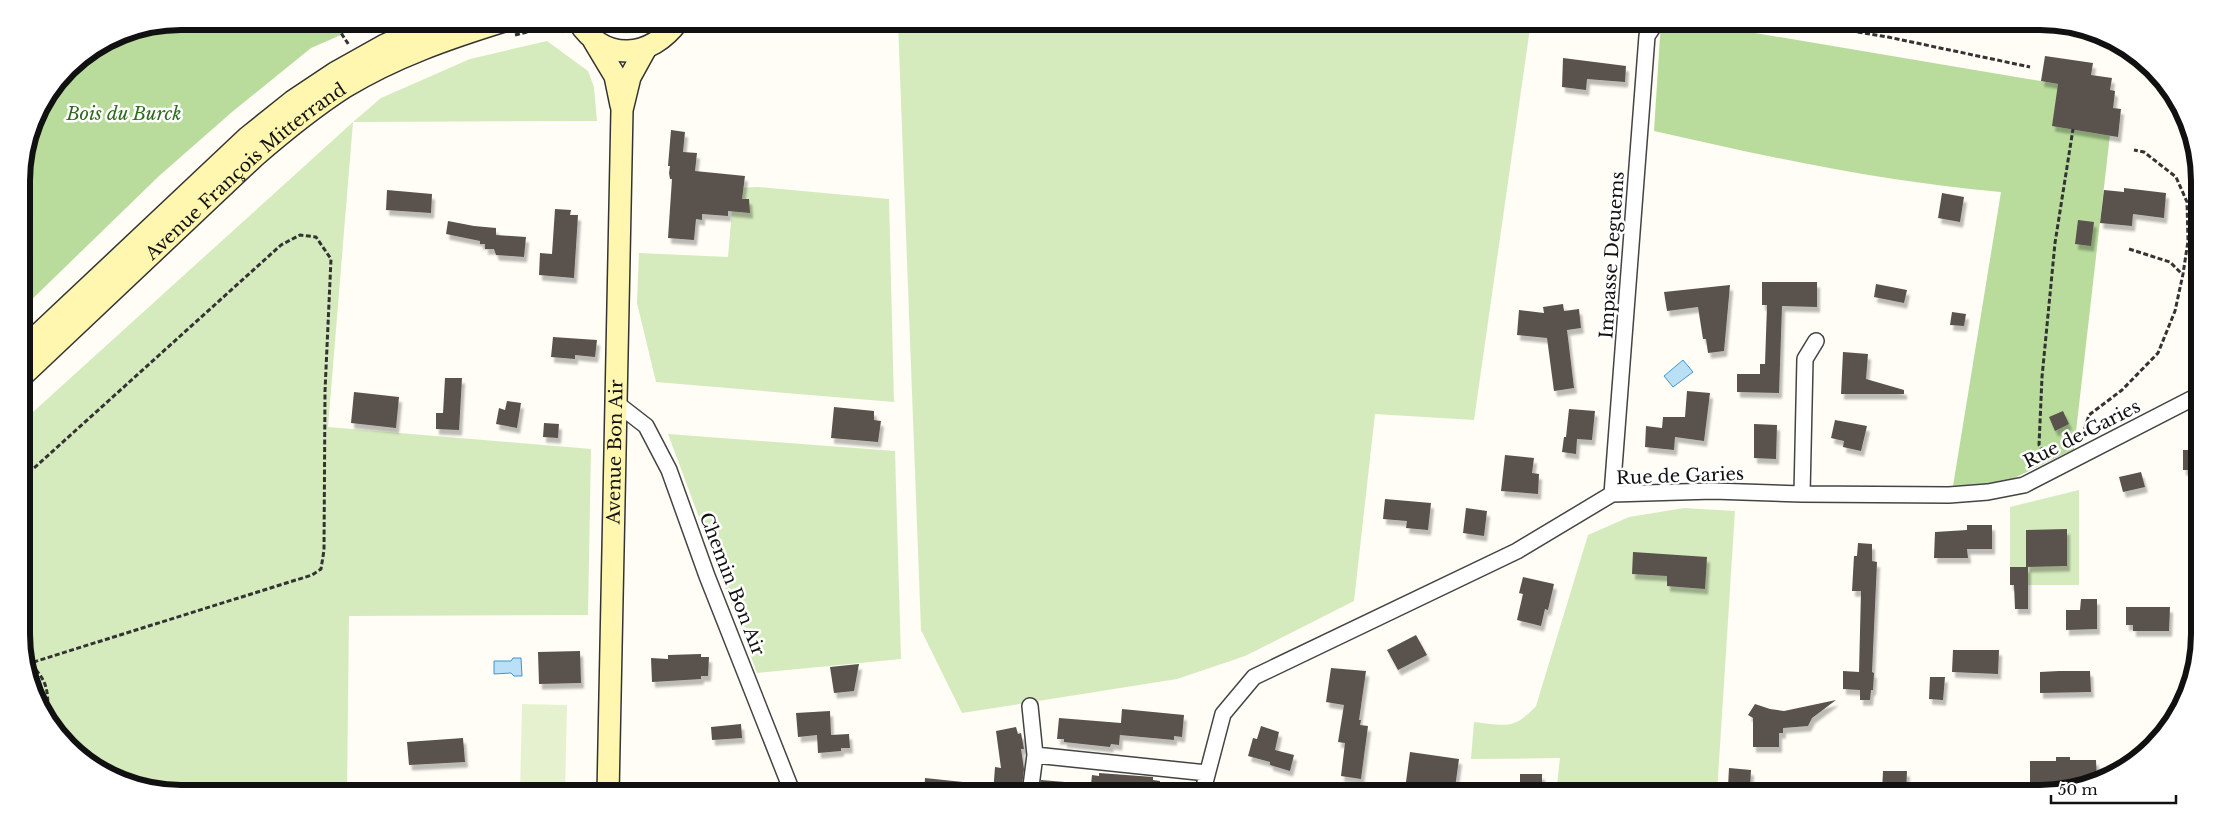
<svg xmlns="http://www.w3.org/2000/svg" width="2221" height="815" font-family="'Libre Baskerville',serif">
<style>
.green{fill:#d5ebbd}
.forest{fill:#b9dc9c}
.pitch{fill:#e6f2cf}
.water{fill:#b9e0f7;stroke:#3f96cf}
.building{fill:#5a524d;filter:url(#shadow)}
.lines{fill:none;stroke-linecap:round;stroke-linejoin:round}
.street-casing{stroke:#444;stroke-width:18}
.secondary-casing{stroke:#333;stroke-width:24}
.path{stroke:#333;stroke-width:3;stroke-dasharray:5 2.5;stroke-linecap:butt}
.street{stroke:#fff;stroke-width:15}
.secondary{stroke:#fff6b0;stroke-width:21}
.labels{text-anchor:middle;stroke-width:5;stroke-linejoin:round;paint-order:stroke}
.park-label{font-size:18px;font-style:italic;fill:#2f6b1f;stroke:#fff}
.street-label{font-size:18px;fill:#111;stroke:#fff}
.rim{fill:none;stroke:#111;stroke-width:6}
</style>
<defs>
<filter id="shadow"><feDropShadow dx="3" dy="5.5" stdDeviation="1" flood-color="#0004"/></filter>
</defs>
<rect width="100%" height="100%" fill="#fffdf5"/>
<path class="green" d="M597,21H655C638,38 615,37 597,21Z
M947,21H1531L1474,420L1375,414L1354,601L1245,656L1177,679L962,713L921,630L898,23Z
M547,41L588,71L594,87L597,121L353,122L328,427L591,449L588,615L349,616L347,794H181L130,785L61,739L24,665L23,421L353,122L381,98L470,59Z
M758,187L889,199L894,402L656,382L637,303L639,253L728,257L734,188Z
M668,434L895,451L901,659L757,673Z
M2079,490V585H2010V507Z
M1684,508L1735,511L1717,793L1556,794L1560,758L1471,759L1474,722C1504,725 1513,731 1536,706L1588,535L1629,517Z"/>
<path class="forest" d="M181,21H373L311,48L232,112L159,176L22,309V170L38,111L75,61L120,33Z
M1661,21H1684L2058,84L2115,91L2074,449L2004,483L1953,486L2001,192C1884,182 1768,157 1654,131Z
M2199,311V376L2198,377L2195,331Z"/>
<path class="pitch" d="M522,704L567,705L565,794H520Z"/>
<path class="water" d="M1683,360L1693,372L1673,387L1664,376Z
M513,658H521L522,676H514L511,673L494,674V661H511Z"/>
<path class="building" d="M2045,56L2093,63L2091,75L2112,78L2110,90L2115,91L2113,108L2121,109L2118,137L2052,126L2058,84L2041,81Z
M1563,58L1626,66L1625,82L1587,79L1586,90L1562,87Z
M671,130L685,132L683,152L697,153L695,171L745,176L742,199H749L750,213L728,211V216L702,214V220L696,219L694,240L668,238L672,179H670L669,173L670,166H668Z
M2124,188L2166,193L2164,218L2133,214L2132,226L2100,223L2104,190L2124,192Z
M387,190L432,194L431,213L386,210Z
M1942,193L1964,197L1960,222L1938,218Z
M555,209L571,210L570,215H578L574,278L539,275L540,253L552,254Z
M2078,220L2094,222L2091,246L2075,244Z
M448,221L474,226L496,228V235L526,237L524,257L496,255L494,249H485V244H480V241L446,234Z
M1762,282H1817V307L1782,306L1779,393L1737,392V374H1760V364H1765L1767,305H1762Z
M1876,284L1907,290L1904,303L1874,297Z
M1730,285L1724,351L1708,353L1706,339H1703L1698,307L1667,311L1664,292Z
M1563,304L1564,311L1579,309L1581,328L1567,330L1574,388L1554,391L1547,338L1517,335L1519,310L1544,313L1543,307Z
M1952,312L1966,314L1964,326L1950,325Z
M553,337L597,340L595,357L575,355V359L551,357Z
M1843,352L1868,354L1866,379L1904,390V394H1841Z
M445,378H462L459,430L436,429V413H443Z
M1687,391L1710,393L1704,441L1675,437L1674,450L1645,447L1646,426L1662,428L1663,417H1685Z
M354,392L399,397L396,428L351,423Z
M507,401L521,403L517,428L496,424L499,408L505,410Z
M834,407L874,411V420L881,421L878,442L831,438Z
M1569,409L1595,411L1592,440L1577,439L1576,454L1562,452L1564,437H1566Z
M2063,411L2069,424L2055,431L2049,417Z
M1835,420L1867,426L1861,451L1843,447L1844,441L1831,438Z
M544,423L559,424L558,438L543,437Z
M1754,424L1777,425L1776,459L1754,458Z
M2183,450H2199V470H2183Z
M1505,455L1534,458L1532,473L1539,474L1538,494L1501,491Z
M2141,472L2145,487L2123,492L2119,477Z
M1385,499L1431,503L1428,530L1406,528L1407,521L1383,519Z
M1466,508L1487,511L1484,536L1463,533Z
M1967,525H1992V549H1967L1968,558H1934L1935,532L1967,530Z
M2067,529V566L2026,567V530Z
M1858,543L1872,544V561L1877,562L1872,672L1874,673L1873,690H1871L1870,700H1860V690L1843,689V671L1859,672L1861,591H1852L1854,556H1857Z
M1633,552L1707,557L1705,589L1667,586V576L1632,574Z
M2010,567H2028V609H2015L2014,585H2010Z
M1523,577L1554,584L1548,610L1545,609L1541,626L1517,620L1523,594L1519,593Z
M2081,599H2097V629L2066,630V610H2080Z
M2126,607H2170L2169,631H2133V625H2126Z
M1416,635L1427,655L1398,670L1387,650Z
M1953,650H1999L1998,674L1952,672Z
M580,651L581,683L539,684L538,652Z
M701,654V657H709L708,676H701V679L652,682L651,658L668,659V655Z
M859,664L854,691L834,693L830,667Z
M1331,668L1366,671L1359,720H1361L1360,725L1368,726L1361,779L1341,776L1345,743L1338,742L1344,705L1326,702Z
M2059,671H2090L2091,692L2040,693V672Z
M1930,677H1945L1943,700L1929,699Z
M1836,700L1812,718L1808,726L1783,728V733H1779V747H1753V718L1748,715L1755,704L1770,709L1784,711Z
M1122,709L1184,715L1182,737L1174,736V740L1120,735Z
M830,711L831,735L849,734L850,748H841V751L818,753L817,735L798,737L796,713Z
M1059,718L1121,723L1119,745L1111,744L1110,747L1064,742V739H1057Z
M741,724L742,738L712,740L711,727Z
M1261,726L1279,732L1275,750L1294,755L1290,771L1270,765V762L1248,756L1253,738L1257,739Z
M1016,727L1018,734L1021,733L1024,749H1021L1024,769L1021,794H993L995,767L1001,768L996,731Z
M463,738L465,762L409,765L407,742Z
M1410,752L1459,759L1455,788L1406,782Z
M2056,757H2070V760H2096L2097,782L2092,785H2070V788H2056V785H2030V761H2056Z
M1729,768L1751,770L1750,788L1728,787Z
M1883,771H1907L1906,793H1889V791H1882Z
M1099,773L1153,777V780L1160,781L1159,794H1090L1092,775L1099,776Z
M1520,774H1542V794H1520Z
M925,778L982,784V794H924Z
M1041,780L1089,784V794H1040Z"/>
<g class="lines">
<defs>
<path id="street" d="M615,402L646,426L669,470L707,576L793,794
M1612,494L1647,36L1657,21
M1802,494L1805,359L1816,341
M1030,706L1035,755
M1030,794L1035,755L1207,773
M1202,794L1223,714L1254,677L1517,551L1612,494L1713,491L1802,494L1949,495L1988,492L2024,485L2199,395"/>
<g id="secondary">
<path d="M578,21C604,63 651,59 678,21"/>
<path d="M594,41L615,76L621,105"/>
<path d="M23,349L248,137L293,101L335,73L385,45L441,21"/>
<path id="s1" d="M23,375L254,157C283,132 312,108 345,87C394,57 449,38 504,21"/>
<path id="s2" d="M608,794L622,110L630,77L646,48"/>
</g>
</defs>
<use href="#street" class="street-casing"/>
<use href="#secondary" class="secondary-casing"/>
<path class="path" d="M333,21L349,45
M551,21L552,26L563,32
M1791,21L1888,37L2030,67
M695,27L708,21
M515,35L552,26
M2129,249L2170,262L2182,274
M2086,436L2084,431L2089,415L2122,390L2158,353L2175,311L2183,274L2188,241L2187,202L2176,177L2144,152L2134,150
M2048,458L2039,445L2042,377L2055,243L2073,129
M23,478L281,245L300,235L316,237L331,259L325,391L324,550L321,569L312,575L24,665
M31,664C47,682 48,688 48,713"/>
<use href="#street" class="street"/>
<use href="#secondary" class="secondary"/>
</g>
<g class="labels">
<g class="park-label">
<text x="124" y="120">Bois du Burck</text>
</g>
<g class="street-label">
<text dy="6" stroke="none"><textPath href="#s1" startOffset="302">Avenue François Mitterrand</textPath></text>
<text transform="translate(1612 255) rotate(-86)" y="6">Impasse Deguems</text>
<text transform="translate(2082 434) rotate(-27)" y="6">Rue de Garies</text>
<text dy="6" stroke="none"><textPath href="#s2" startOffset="342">Avenue Bon Air</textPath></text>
<text transform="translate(1680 476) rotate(-2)" y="6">Rue de Garies</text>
<text transform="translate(732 584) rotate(69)" y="6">Chemin Bon Air</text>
</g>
</g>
<path d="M0 0H2221V815H0ZM181 30H2040A151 151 0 0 1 2191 181V634A151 151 0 0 1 2040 785H181A151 151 0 0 1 30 634V181A151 151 0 0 1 181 30Z" fill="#fff" fill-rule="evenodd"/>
<path class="rim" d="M181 30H2040A151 151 0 0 1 2191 181V634A151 151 0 0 1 2040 785H181A151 151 0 0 1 30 634V181A151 151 0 0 1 181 30Z"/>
<path d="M2051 795v8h125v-8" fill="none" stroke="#111111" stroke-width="2.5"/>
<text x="2058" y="795" font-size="15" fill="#111111" stroke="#ffffff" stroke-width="4" paint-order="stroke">50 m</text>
</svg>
